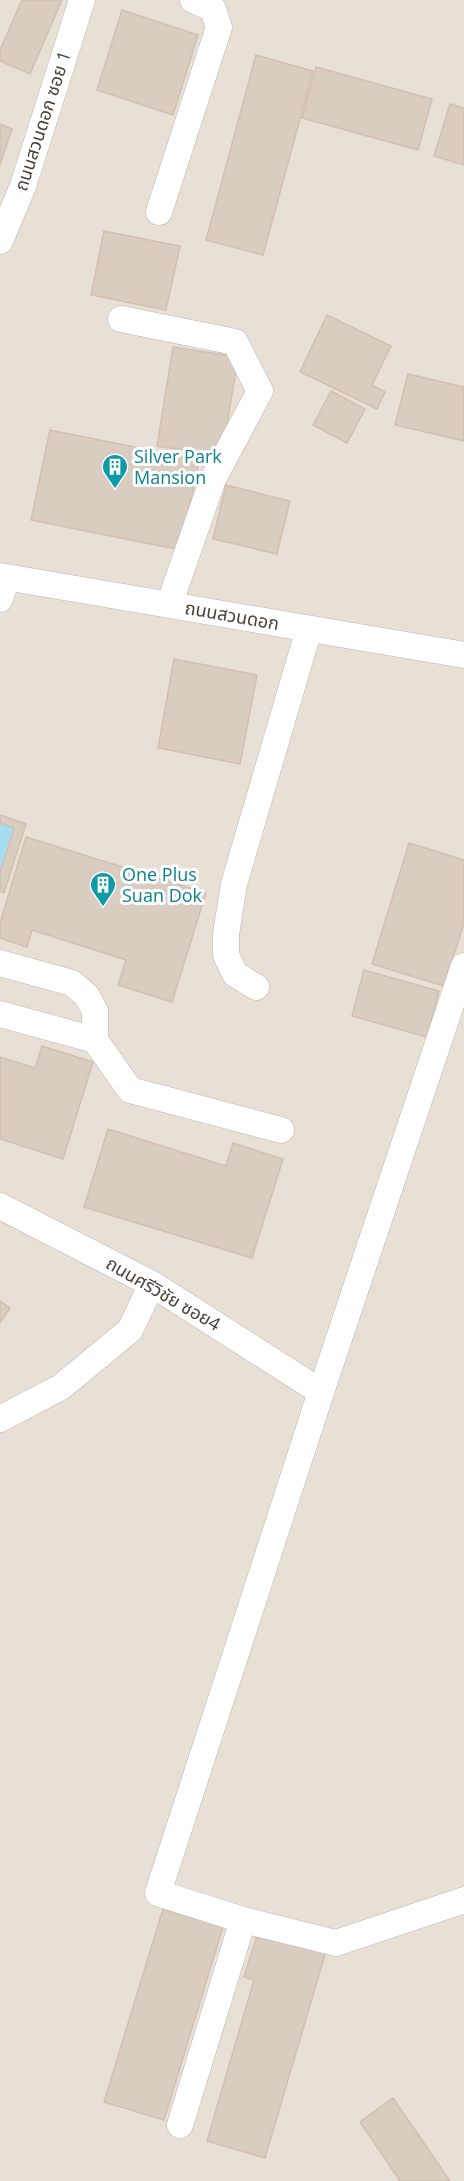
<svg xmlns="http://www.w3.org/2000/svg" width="464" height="2181" font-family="'Open Sans','Noto Sans Thai',sans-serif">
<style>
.residential{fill:#e8e0d7}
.water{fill:#a5dcf1}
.building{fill:#d9ccc1;stroke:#d1c0b1;stroke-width:1.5}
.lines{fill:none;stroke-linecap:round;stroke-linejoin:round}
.minor-casing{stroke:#c0b6ab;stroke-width:27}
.minor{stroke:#fff;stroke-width:26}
.labels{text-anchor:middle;stroke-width:6;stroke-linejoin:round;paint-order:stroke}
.street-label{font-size:18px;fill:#483f37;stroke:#fff}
.culture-label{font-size:18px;fill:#0d838f;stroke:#fff;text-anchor:start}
</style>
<rect width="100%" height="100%" fill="#f4efe9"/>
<path class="residential" d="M0,0H464V2181H0Z"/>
<path class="water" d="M0,823L14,828L0,873Z"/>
<path class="building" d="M22,0H62L30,74L0,61V50Z
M122,10L198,35L173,115L97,90Z
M256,55L313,71L263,255L206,240Z
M316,67L432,99L418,150L302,118Z
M450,104L464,108V165L434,156Z
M0,124L12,129L0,165Z
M104,231L180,246L166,310L91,295Z
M327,315L391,346L372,385L385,392L377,409L300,372Z
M173,347L238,357L222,456L157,446Z
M408,374L464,387V441L395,425Z
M331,391L365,409L347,443L313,425Z
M50,430L199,460L181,550L31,520Z
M226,485L290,501L277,554L213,539Z
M174,659L257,675L240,764L158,748Z
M0,815L26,824L4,893L0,891V873L14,828L0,823Z
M26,837L206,893L172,1002L118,985L126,960L32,930L27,947L0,938V923Z
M409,843L464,860V923L444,986L372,964Z
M364,970L439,991L427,1037L352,1016Z
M42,1046L93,1062L63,1159L0,1139V1057L35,1068Z
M108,1129L226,1166L233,1143L283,1159L252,1258L84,1207Z
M0,1301L10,1308L0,1323Z
M163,1909L223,1927L164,2120L104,2102Z
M258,1932L326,1951L265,2158L207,2141L254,1980L244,1977Z
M393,2098L450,2181H400L360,2122Z"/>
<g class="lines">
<defs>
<path id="minor" d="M159,212L219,27L213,9L193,0
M0,241L23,186L82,0
M121,319L235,342L260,391L213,479L169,605
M0,576L464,655
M0,599L7,578
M0,963L72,983L87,996L95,1011V1040L130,1090L281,1130
M464,966L321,1392L158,1893L243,1920L336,1943L464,1900
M256,987L235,974L226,955V934L234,884L309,629
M0,1014L95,1040
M0,1206L152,1284L321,1392
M0,1419L61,1387L130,1330L152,1284
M180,2125L243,1920"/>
</defs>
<use href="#minor" class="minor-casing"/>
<use href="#minor" class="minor"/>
</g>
<defs>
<symbol id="building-pin" viewBox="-11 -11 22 30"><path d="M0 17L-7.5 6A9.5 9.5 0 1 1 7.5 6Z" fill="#0f9aa8" stroke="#fff"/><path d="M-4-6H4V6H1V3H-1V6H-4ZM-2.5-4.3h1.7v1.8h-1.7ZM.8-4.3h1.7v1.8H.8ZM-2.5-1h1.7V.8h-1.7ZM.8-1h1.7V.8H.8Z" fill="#fff"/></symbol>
</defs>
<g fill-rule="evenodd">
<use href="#building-pin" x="100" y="452" width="30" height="40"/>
<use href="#building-pin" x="88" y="870" width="30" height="40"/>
</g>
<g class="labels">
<g class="street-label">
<text transform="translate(43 121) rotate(-72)" y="6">ถนนสวนดอก ซอย 1</text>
<text transform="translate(232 616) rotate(10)" y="6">ถนนสวนดอก</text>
<text transform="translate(163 1294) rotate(30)" y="6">ถนนศรีวิชัย ซอย4</text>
</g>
<g class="culture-label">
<text x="134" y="463">Silver Park<tspan x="134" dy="21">Mansion</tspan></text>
<text x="122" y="881">One Plus<tspan x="122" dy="21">Suan Dok</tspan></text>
</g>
</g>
</svg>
